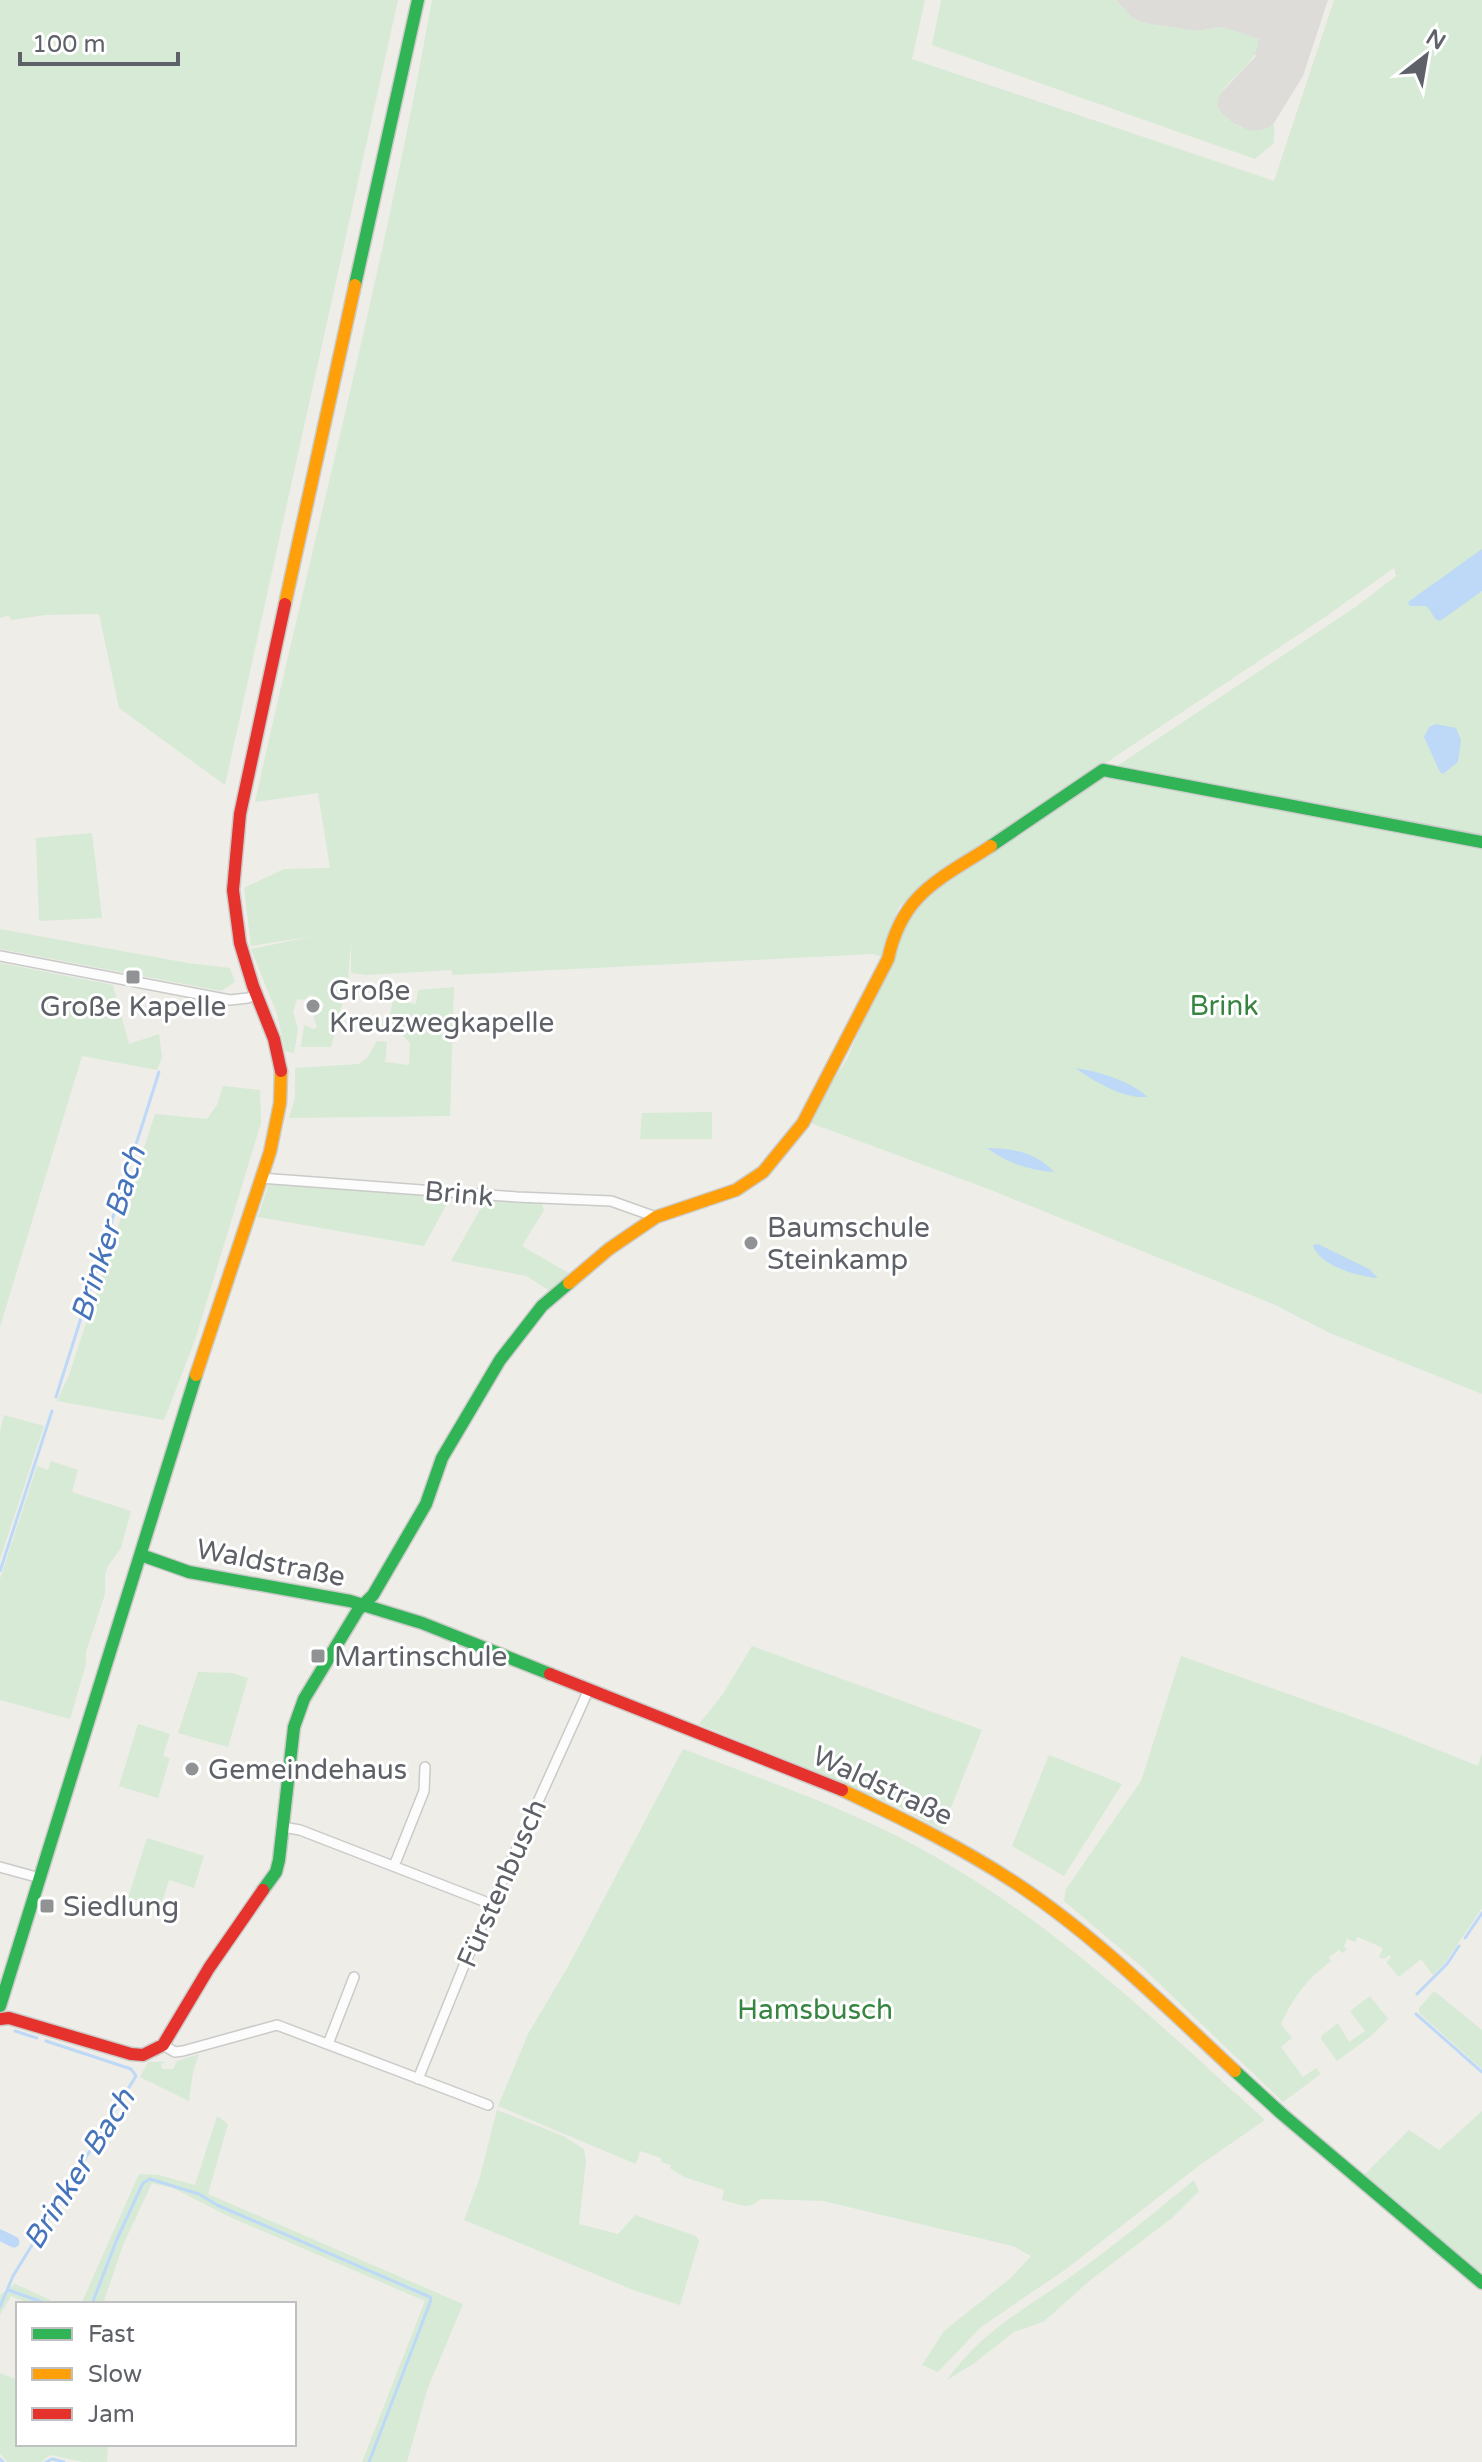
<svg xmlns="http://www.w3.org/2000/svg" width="1482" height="2462" font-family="'Varela Round',sans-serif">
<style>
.industrial{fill:#dddcd8}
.green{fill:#d6ead6}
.water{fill:#bdd9f7}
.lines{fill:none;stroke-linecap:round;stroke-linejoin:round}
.stream{stroke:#bdd9f7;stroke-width:3}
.canal{stroke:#bdd9f7;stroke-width:11}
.street-casing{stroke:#cacac9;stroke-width:12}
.fast-casing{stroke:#cbcbca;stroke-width:15}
.slow-casing{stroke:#cbcbca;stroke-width:15}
.jam-casing{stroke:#cbcbca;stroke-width:15}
.street{stroke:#fcfcfc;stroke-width:9}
.fast{stroke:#30b455;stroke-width:12}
.slow{stroke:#ff9f0a;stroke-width:12}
.jam{stroke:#e5322d;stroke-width:12}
.poi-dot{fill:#909294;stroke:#fff;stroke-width:3}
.labels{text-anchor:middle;stroke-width:6;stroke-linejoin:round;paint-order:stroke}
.poi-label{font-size:28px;fill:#5e6167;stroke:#fff;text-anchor:start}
.park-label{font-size:28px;fill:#368541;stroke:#fff}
.street-label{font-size:28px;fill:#5e6167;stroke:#fff}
.water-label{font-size:30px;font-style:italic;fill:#4674ba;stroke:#fff}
</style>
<rect width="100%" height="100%" fill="#eeede8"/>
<path class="industrial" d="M1116,0H1328L1303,76L1274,123L1267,129L1251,132L1224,118L1217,106L1218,96L1256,56L1223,27L1196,31L1143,23L1131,17Z"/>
<path class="green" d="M0,0H398L225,785L119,708L99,614L46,615L11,620L9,615L0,618Z
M432,0H925L912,59L1274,181L1334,0H1482V1394L1330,1333L1273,1304L991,1190L808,1122L848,1057L881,978L907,906L1357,606L1396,576L1394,568L1325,617L930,880L899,907L881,957L874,954L453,975L451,970L367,975L351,973V942L348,982L331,1047H301L304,1025L313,1029L317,1027L313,1015L322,1011L324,1004L317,997L310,995L304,1000L297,999L293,1012L298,1029L294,1053L285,1051L277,1014L251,949L314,936L251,946L244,888L284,869L330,868L318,793L255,802C314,535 384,270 432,0Z
M941,0H1116L1131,17L1143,23L1196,31L1223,27L1259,39C1257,69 1220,79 1217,106C1228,124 1256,141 1274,123V143L1255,159L932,45Z
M92,833L102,918L39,921L36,838Z
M0,929L188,963L230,968L235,982L221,991L0,949Z
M0,963L113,985L129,1044L159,1034L162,1057L157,1070L82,1056L0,1327Z
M454,987L450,1116L289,1118L295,1098V1068L359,1064L367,1058L377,1041L387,1042L385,1062L409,1065L410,1043L402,1035L378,1034L380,1019H389L393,1000L416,1004L418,990Z
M223,1086L260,1090L261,1123L195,1340L164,1420L57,1401L69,1375L155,1114L207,1119L217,1105Z
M712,1112V1139H640L642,1113Z
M269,1183L451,1196L424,1246L258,1217Z
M486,1199L542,1204L544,1210L522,1246L572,1275L552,1292L526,1276L451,1261Z
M4,1415L44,1426L0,1559V1432Z
M51,1461L78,1470L72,1492L131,1511L121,1548L108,1566L105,1575V1594L86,1652V1664L70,1719L0,1700V1579L37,1466L48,1470Z
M752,1646L982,1730L942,1830L899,1807L699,1724L723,1694Z
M1181,1656L1378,1726L1478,1766L1482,1753V1908L1445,1963L1433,1975L1421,1959L1399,1977L1386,1962L1391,1958L1390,1955L1383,1959L1379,1957L1383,1948L1358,1937L1355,1942L1347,1939L1344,1947L1347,1949L1343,1953L1339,1950L1329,1957L1331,1961C1308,1978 1293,1997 1281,2024L1292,2038L1281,2047L1303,2077L1316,2068L1321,2074L1283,2102L1141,1966L1064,1901L1066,1889L1141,1781Z
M198,1672L232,1673L248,1678L228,1747L178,1733Z
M138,1724L170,1734L163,1756L170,1758L158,1798L119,1786Z
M683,1749C769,1782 859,1812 939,1859C1061,1929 1161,2026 1265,2120L1201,2164L1066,2269L981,2327L938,2372L922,2365L944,2331L1012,2277L1031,2256L1013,2246L823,2201L761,2199L752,2205L745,2206L722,2200L724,2190L684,2177L670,2168L671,2165L661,2162V2158L640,2151L636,2164L498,2106L528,2034L569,1965Z
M1049,1755L1122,1784L1064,1876L1012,1846Z
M147,1838L204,1856L194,1888L169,1880L160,1908L128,1898Z
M1434,1991L1482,2030V2069L1419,2013V2008Z
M1370,1996L1388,2019L1371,2036L1337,2061L1321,2039V2036L1338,2023L1349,2042L1365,2031L1350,2011Z
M199,2054L193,2072L189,2101L140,2077L148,2062H167L161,2064L162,2069H173L177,2061Z
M497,2110L563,2136L584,2149L586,2161L579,2224L618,2234L635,2215L696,2236L699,2241L680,2305L636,2291L464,2220L479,2180Z
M1482,2111V2271L1480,2273L1364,2175L1409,2130L1439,2150Z
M217,2116L228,2124L208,2194L463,2304L427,2390L407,2462H362L425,2301L230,2217L173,2188L152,2183L123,2245L103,2304H81L139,2174L159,2175L195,2185Z
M1194,2180L1199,2191L1172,2218L1093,2278L1043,2322L1014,2332L973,2364L947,2380C982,2330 1026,2309 1073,2275C1115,2245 1154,2213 1194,2180Z
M15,2284L59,2304H31L11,2296L0,2315V2295Z
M0,2373L18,2380V2444H108L107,2462H84L50,2455L41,2462H7L0,2453Z"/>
<path class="water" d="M1482,549V591L1440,621L1435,619C1425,601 1428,607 1410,606L1408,602Z
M1436,724L1456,728L1461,740L1458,762L1443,774L1440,772L1424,737L1429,727Z
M1075,1068C1101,1072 1128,1080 1148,1097C1122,1099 1096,1082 1075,1068Z
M987,1148C1012,1148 1037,1153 1054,1172C1029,1170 1007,1163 987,1148Z
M1318,1244L1369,1269L1378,1278C1359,1277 1318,1265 1313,1245Z"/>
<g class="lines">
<path class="stream" d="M56,1397L159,1072
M0,1571L52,1411
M1465,1938L1482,1913
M1417,1994L1447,1964L1459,1946
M1416,2014L1482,2072
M15,2031L37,2038
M8,2290L48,2304
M92,2304L117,2239L143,2183L150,2179L199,2194L217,2205L430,2297L431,2300L369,2462
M0,2307L13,2276L136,2076L131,2069L46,2041
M0,2459L3,2462
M46,2462L52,2459L64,2462"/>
<path class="canal" d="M0,2235L14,2242"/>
<defs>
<path id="street" d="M0,956L230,1000L248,998L257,994
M260,1178L517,1197L611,1201L656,1217
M283,1827L300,1830L491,1904
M394,1866L424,1791L425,1767
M0,1867L40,1878
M328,2044L354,1977
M163,2045L175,2052L183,2051L277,2025L488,2105
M418,2079L465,1963L589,1689"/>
<path id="fast" d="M355,285L418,0
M991,846L1103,770L1482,842
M141,1555L189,1572L350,1601L422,1623L550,1674
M263,1890L276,1872L279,1860L294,1727L304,1699L358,1610L373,1595L426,1504L442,1458L500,1360L542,1306L569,1283
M0,2006L196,1375
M1235,2071L1282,2114L1482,2283"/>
<path id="slow" d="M285,604L355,285
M569,1283L609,1249L656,1217L736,1190L763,1172L803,1123L888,959C902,893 939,880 991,846
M196,1375L270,1152L280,1103L281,1071
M842,1790C901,1818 959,1846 1014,1882C1095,1935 1164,2005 1235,2071"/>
<path id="jam" d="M281,1071L274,1039L253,986L240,943L233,890L240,814L285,604
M550,1674L842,1790
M0,2019L9,2018L131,2054L143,2055L163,2045L209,1968L263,1890"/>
</defs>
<use href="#street" class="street-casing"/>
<use href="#fast" class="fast-casing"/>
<use href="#slow" class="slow-casing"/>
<use href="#jam" class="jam-casing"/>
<use href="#street" class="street"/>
<use href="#fast" class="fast"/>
<use href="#slow" class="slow"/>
<use href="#jam" class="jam"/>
</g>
<g class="poi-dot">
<rect x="125" y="969" width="16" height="16" rx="4"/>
<circle cx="313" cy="1006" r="8"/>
<circle cx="751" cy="1243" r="8"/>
<rect x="310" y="1648" width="16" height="16" rx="4"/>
<circle cx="192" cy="1769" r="8"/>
<rect x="39" y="1898" width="16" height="16" rx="4"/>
</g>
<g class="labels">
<g class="poi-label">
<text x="329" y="1000">Große<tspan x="329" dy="32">Kreuzwegkapelle</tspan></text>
<text x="133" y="1016" text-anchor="middle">Große Kapelle</text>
<text x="767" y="1237">Baumschule<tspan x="767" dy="32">Steinkamp</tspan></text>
<text x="334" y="1666">Martinschule</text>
<text x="208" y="1779">Gemeindehaus</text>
<text x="63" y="1916">Siedlung</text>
</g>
<g class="park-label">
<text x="1224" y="1015">Brink</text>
<text x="815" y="2019">Hamsbusch</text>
</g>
<g class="street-label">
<text transform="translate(459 1193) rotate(5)" y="10">Brink</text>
<text transform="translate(271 1562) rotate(11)" y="10">Waldstraße</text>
<text transform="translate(883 1785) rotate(25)" y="10">Waldstraße</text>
<text transform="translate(501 1883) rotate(-66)" y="10">Fürstenbusch</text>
</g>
<g class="water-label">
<text transform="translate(108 1234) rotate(-72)" y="10">Brinker Bach</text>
<text transform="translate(79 2169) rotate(-58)" y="10">Brinker Bach</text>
</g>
</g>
<rect x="16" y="2302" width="280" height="144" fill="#ffffff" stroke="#bfc0c2" stroke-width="2"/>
<rect x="32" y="2328" width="40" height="12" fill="#30b455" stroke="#bfc0c2" stroke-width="2"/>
<text x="88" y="2342" font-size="24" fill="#5e6167">Fast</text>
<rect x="32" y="2368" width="40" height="12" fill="#ff9f0a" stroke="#bfc0c2" stroke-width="2"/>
<text x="88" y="2382" font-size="24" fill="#5e6167">Slow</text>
<rect x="32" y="2408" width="40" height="12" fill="#e5322d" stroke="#bfc0c2" stroke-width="2"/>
<text x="88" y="2422" font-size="24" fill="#5e6167">Jam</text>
<g transform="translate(1426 56) rotate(31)" stroke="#ffffff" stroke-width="6" paint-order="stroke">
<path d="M0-6L14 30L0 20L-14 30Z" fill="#5e6167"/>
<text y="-12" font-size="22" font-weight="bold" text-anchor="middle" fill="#5e6167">N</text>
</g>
<path d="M20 52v12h158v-12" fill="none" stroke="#5e6167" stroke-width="4"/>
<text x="32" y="52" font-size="24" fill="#5e6167" stroke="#ffffff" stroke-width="6" paint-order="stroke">100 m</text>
</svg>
